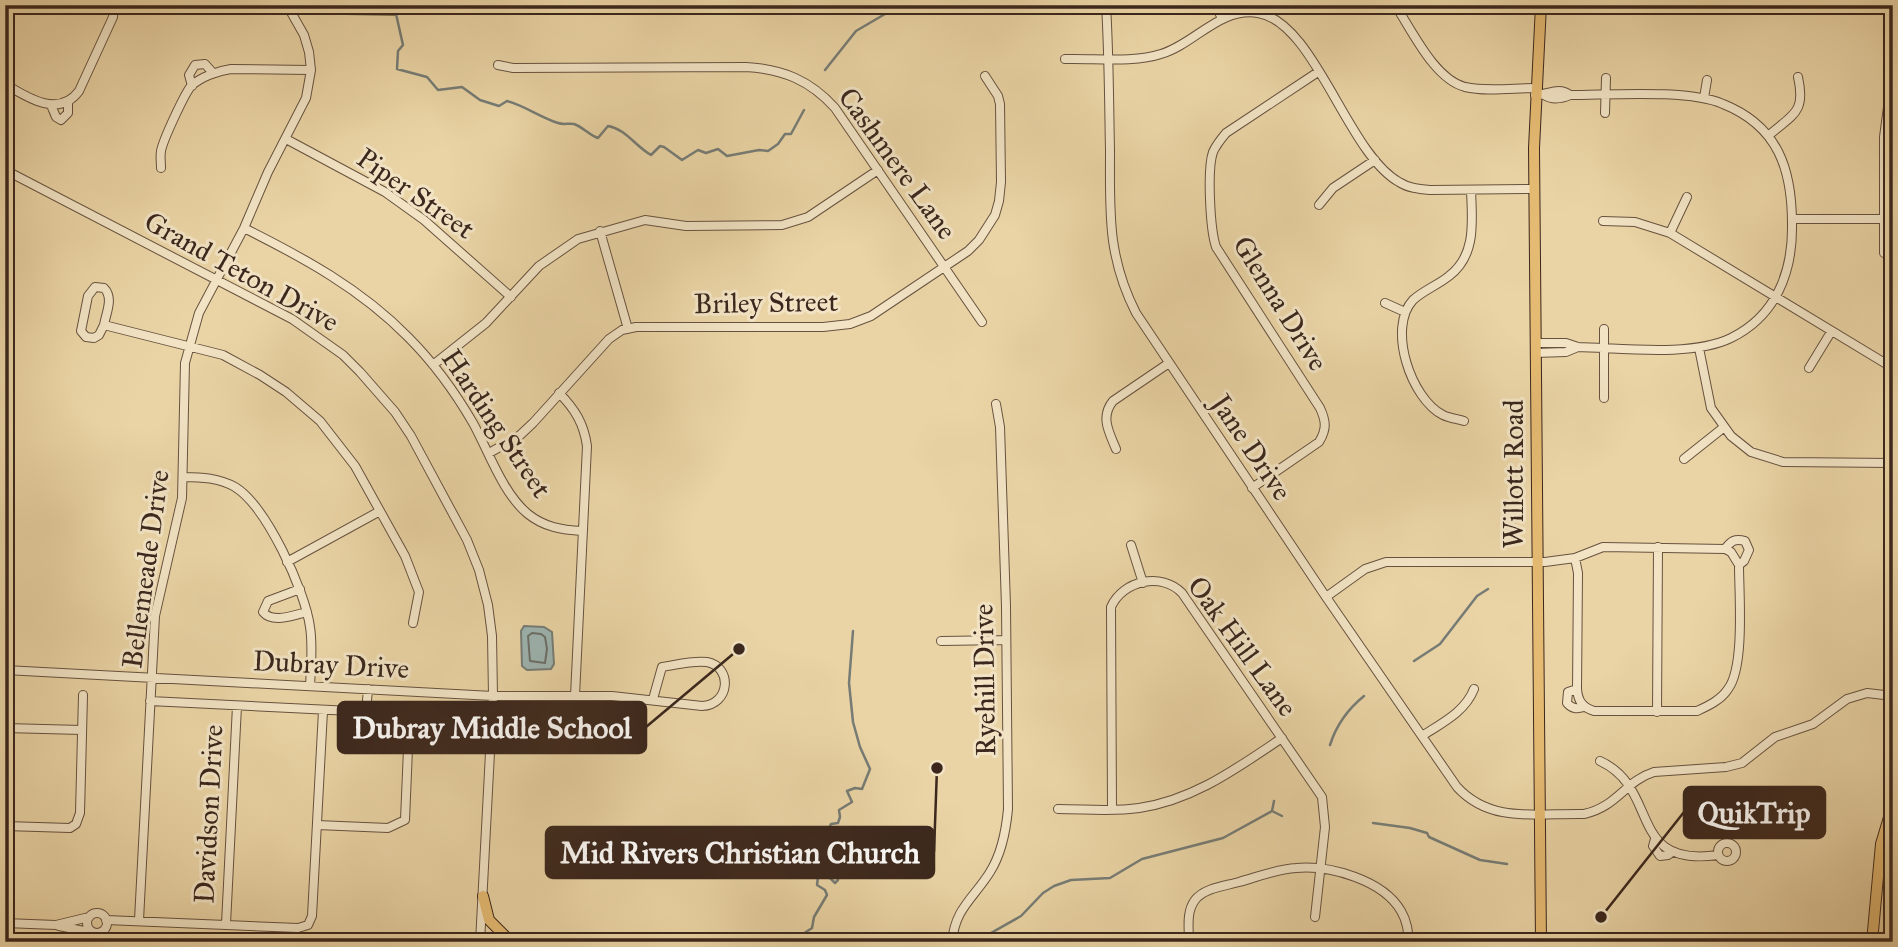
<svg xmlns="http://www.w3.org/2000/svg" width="1898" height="947" viewBox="0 0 1898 947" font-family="'IM FELL Great Primer',serif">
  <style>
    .green { fill: #bbbc83; stroke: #7b7250; stroke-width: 2 }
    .water { fill: #9db5b2; stroke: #767c76; stroke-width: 2 }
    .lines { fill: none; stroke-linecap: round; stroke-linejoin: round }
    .shore { stroke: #6c6e68; stroke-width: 2 }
    .stream { stroke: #767c76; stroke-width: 2.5 }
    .minor-casing { stroke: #67523f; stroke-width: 10 }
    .major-casing { stroke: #3b271d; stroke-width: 12 }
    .minor { stroke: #f1e3c4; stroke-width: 8 }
    .major { stroke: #e5ba72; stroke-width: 10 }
    .labels { text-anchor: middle; stroke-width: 6; stroke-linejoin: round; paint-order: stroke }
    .street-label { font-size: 28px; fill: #3b271d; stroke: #f1e3c4 }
    .leader { fill: none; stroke: #3b271d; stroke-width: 2.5 }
    .callout-dot { fill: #3b271d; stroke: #f1e3c4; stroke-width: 2.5 }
    .callout { fill: #3b271d; stroke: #3b271d; stroke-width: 2.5 }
    .callout-label { font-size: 30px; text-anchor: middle; font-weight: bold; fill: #fff }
  </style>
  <rect width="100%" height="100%" fill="#ead4a5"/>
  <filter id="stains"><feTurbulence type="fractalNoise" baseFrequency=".00286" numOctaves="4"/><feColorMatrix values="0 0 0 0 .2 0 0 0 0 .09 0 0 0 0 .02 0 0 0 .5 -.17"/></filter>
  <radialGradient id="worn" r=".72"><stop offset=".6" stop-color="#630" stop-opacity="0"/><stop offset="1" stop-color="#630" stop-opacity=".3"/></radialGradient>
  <path class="green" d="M287,5H394L396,15L292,13Z
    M897,5H1052V13H967L958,6L912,9Z"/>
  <path class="water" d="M524,626L544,627L552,632L554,664L551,669L527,670L522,666L521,631Z"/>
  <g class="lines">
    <path class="shore" d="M532,633L541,634L545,637L547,649L545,663L530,661L528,636Z"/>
    <path class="stream" d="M394,5L403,45L398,51L397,69L427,77L438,90L462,87L480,100L499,106L507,101C525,106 540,117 558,123C563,125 569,123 574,124C583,127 589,135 598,138L608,126C626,129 635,146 651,155L660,146L664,147L682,160L698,150L706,153L718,149L727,156L759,150L768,151L778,144L785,134H791L804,110
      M825,70L856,31L885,14
      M1414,661L1440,644L1477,596L1488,589
      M1330,745C1336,726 1348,709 1364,696
      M1272,811L1282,816
      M1373,823L1410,828L1427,833L1429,837L1480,860L1507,864
      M801,942L803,934L812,928L814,917L827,895L825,890L817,885L818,877L824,872L835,883L838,880L837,876L831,872L834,867L821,855L822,851L825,849L830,850L834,857L837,855L836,851L829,842V828L831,824L838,823L840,817L839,810L852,802L847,791L855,788L862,789L870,769L860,747L853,722L849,683L853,631
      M843,942H845
      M975,942L1021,916L1043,893L1054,886L1071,880L1110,878L1142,859L1223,838L1272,811L1274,801"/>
    <defs>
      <path id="minor" d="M778,5L781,9
        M1106,5C1109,54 1109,102 1110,151C1110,212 1107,256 1136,313L1326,597L1457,787C1491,824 1537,813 1584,814C1617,807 1625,781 1654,772L1726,767L1742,763L1775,737L1813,724L1847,699L1867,693L1893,696
        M1215,5L1222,18
        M1395,5C1412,30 1434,79 1465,87C1487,92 1513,88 1536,88
        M1065,59C1094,58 1134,63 1161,54C1195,44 1219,7 1258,13C1315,22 1347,153 1399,182C1408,188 1419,189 1430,190L1534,189
        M498,65L513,68L746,67C782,69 810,80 835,108L982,322
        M5,84C28,98 59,118 79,91L113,17L114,5
        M192,86L189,75L195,65L205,64L213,73
        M1544,95C1552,100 1561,99 1570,95
        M1704,98L1707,80
        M51,105L56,117L61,120L68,113V102
        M1605,113L1606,78
        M1768,136C1793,114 1806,113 1798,77
        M286,139L385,192L424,220L511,297
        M161,168C161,162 160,157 161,151C163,140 184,95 191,86C201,77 217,71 231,69L311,70
        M5,170L292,319L343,355L360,372L395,412L411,436L467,540L479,570L488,605L492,636L493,696L480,942
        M1319,205L1333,188L1375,160
        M1792,219H1893
        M1603,221L1635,222L1670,233L1893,368
        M244,228C304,258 361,289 408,337C433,362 455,392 473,423C488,450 503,494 528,514C544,527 562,530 582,531
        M600,231L628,329
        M1670,233L1687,197
        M1884,253V137L1892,77
        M1385,303L1405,312
        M104,325L99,335L94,338L86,337L81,331L88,296L95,287L104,288C114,298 106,313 104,325L223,355L260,375L286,392L320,421L355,466L405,556L419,592L413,623
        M1535,343H1566L1578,347C1622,348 1692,357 1731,338C1776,316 1793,272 1792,224C1792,169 1778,126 1723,104C1688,89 1610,95 1570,95C1558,86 1548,95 1535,95
        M1699,348L1711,408L1731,436L1751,452L1783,462L1893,463
        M1535,353L1566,352L1578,347
        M433,365L486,323L539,266L578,239L645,220L686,226L782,225L808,217L878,170
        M1809,368L1831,332
        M559,393C575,409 584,424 587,446L575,696
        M1604,398V329
        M1464,421C1457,419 1449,418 1443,415C1411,399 1387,328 1413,300C1424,290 1438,285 1449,276C1477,255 1472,220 1471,190
        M1116,449C1109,432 1100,417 1113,401L1169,363
        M489,453L518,437L533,423L609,339L622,330L636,327H823L850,324L871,316L968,251L979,240L995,215L999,201L1001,182L1000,104L998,96L985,76
        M1684,459L1723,428
        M183,477C202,477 219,478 235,487C266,506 305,590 310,627C313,646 311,666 310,686
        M1252,488L1319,442C1327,429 1326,421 1320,408L1216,247C1210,229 1207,169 1213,152C1216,145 1221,139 1226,133L1318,72
        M1131,545L1143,583
        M1725,549C1731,541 1735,538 1745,541L1749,550L1744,561L1739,565
        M287,562L380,511
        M300,589L268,601L263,612C273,624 294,615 307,612
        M1326,597L1365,569L1386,562H1545L1575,558L1603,547L1725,549L1731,552L1739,565C1739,594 1745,667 1728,689C1721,700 1708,706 1697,711H1594C1582,707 1578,701 1577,689L1578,573L1575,558
        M941,641L1006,640
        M5,670L493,696H612L702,706C730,705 733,667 707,662C693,660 676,665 662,667L653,699
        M1577,689L1568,692L1567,703C1572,709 1577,709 1584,707
        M150,701L393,713L405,717L409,725L405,820L388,828L317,825
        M366,712L368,689
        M1657,712L1658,547
        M5,728L82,730
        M1422,736C1442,723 1465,712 1474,689
        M1600,761C1661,789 1626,868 1718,855
        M1058,809C1085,809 1113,812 1139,808C1194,800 1237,768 1282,738
        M1112,809L1111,607C1123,580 1162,572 1182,593L1322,797L1325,827L1315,917
        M5,826L70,828L76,824L80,813L83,695
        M1655,839L1653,846L1660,856L1668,855L1672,852
        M1718 852a9 9 0 1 1 18 0a9 9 0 1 1-18 0Z
        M87 923a10 10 0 1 1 20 0a10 10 0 1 1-20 0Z
        M106,920L298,928L308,925L312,916L323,711
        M139,920L155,616L182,498L185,363L199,313L244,228L268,172L306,98L311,70L309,52L304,35L287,5
        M5,923L56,925L89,917
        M226,924L237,706
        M59,926L94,933
        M952,942C955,908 974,898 990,872C1002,853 1006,831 1008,809L1006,606L1000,427L996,404
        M1189,942C1189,928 1186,912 1195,900C1204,888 1225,886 1239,882C1257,877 1277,869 1296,868C1330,865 1383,880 1401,911C1407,921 1408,931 1409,942"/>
      <path id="major" d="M483,896L489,920L511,942
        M1541,942L1534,148L1541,5
        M1872,942L1881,844L1893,804"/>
    </defs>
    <use href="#minor" class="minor-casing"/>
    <use href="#major" class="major-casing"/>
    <use href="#minor" class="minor"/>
    <use href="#major" class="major"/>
  </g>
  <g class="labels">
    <g class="street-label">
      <text transform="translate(898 163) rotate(54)" y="10">Cashmere Lane</text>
      <text transform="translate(416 193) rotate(35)" y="10">Piper Street</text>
      <text transform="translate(242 271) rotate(29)" y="10">Grand Teton Drive</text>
      <text transform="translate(766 302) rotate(-1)" y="10">Briley Street</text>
      <text transform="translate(1281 303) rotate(58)" y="10">Glenna Drive</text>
      <text transform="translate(497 423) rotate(56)" y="10">Harding Street</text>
      <text transform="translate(1252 447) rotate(56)" y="10">Jane Drive</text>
      <text transform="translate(1513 474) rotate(-90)" y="10">Willott Road</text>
      <text transform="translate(145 569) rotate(-82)" y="10">Bellemeade Drive</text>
      <text transform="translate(1243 646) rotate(54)" y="10">Oak Hill Lane</text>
      <text transform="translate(331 664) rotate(3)" y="10">Dubray Drive</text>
      <text transform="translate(984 680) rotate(-91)" y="10">Ryehill Drive</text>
      <text transform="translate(208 814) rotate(-87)" y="10">Davidson Drive</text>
    </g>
  </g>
  <path class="leader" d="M739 649L646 727M1601 917L1684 812M937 768L934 852"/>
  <g class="callout-dot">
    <circle cx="739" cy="649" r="7"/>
    <circle cx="1601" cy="917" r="7"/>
    <circle cx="937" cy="768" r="7"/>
  </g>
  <g class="callout">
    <rect x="338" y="702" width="308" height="51" rx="7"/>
    <rect x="1684" y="787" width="141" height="51" rx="7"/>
    <rect x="546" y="827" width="388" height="51" rx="7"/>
  </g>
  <g class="callout-label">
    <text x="492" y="738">Dubray Middle School</text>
    <text x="1754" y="823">QuikTrip</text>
    <text x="740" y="863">Mid Rivers Christian Church</text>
  </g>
  <rect width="1898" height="947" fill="none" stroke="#ead4a5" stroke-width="28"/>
  <rect x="7" y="7" width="1884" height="933" fill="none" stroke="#3b271d" stroke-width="3.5"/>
  <rect x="14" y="14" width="1870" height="919" fill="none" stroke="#3b271d" stroke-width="2"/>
  <rect width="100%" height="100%" filter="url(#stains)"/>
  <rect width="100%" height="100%" fill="url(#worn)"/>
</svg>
